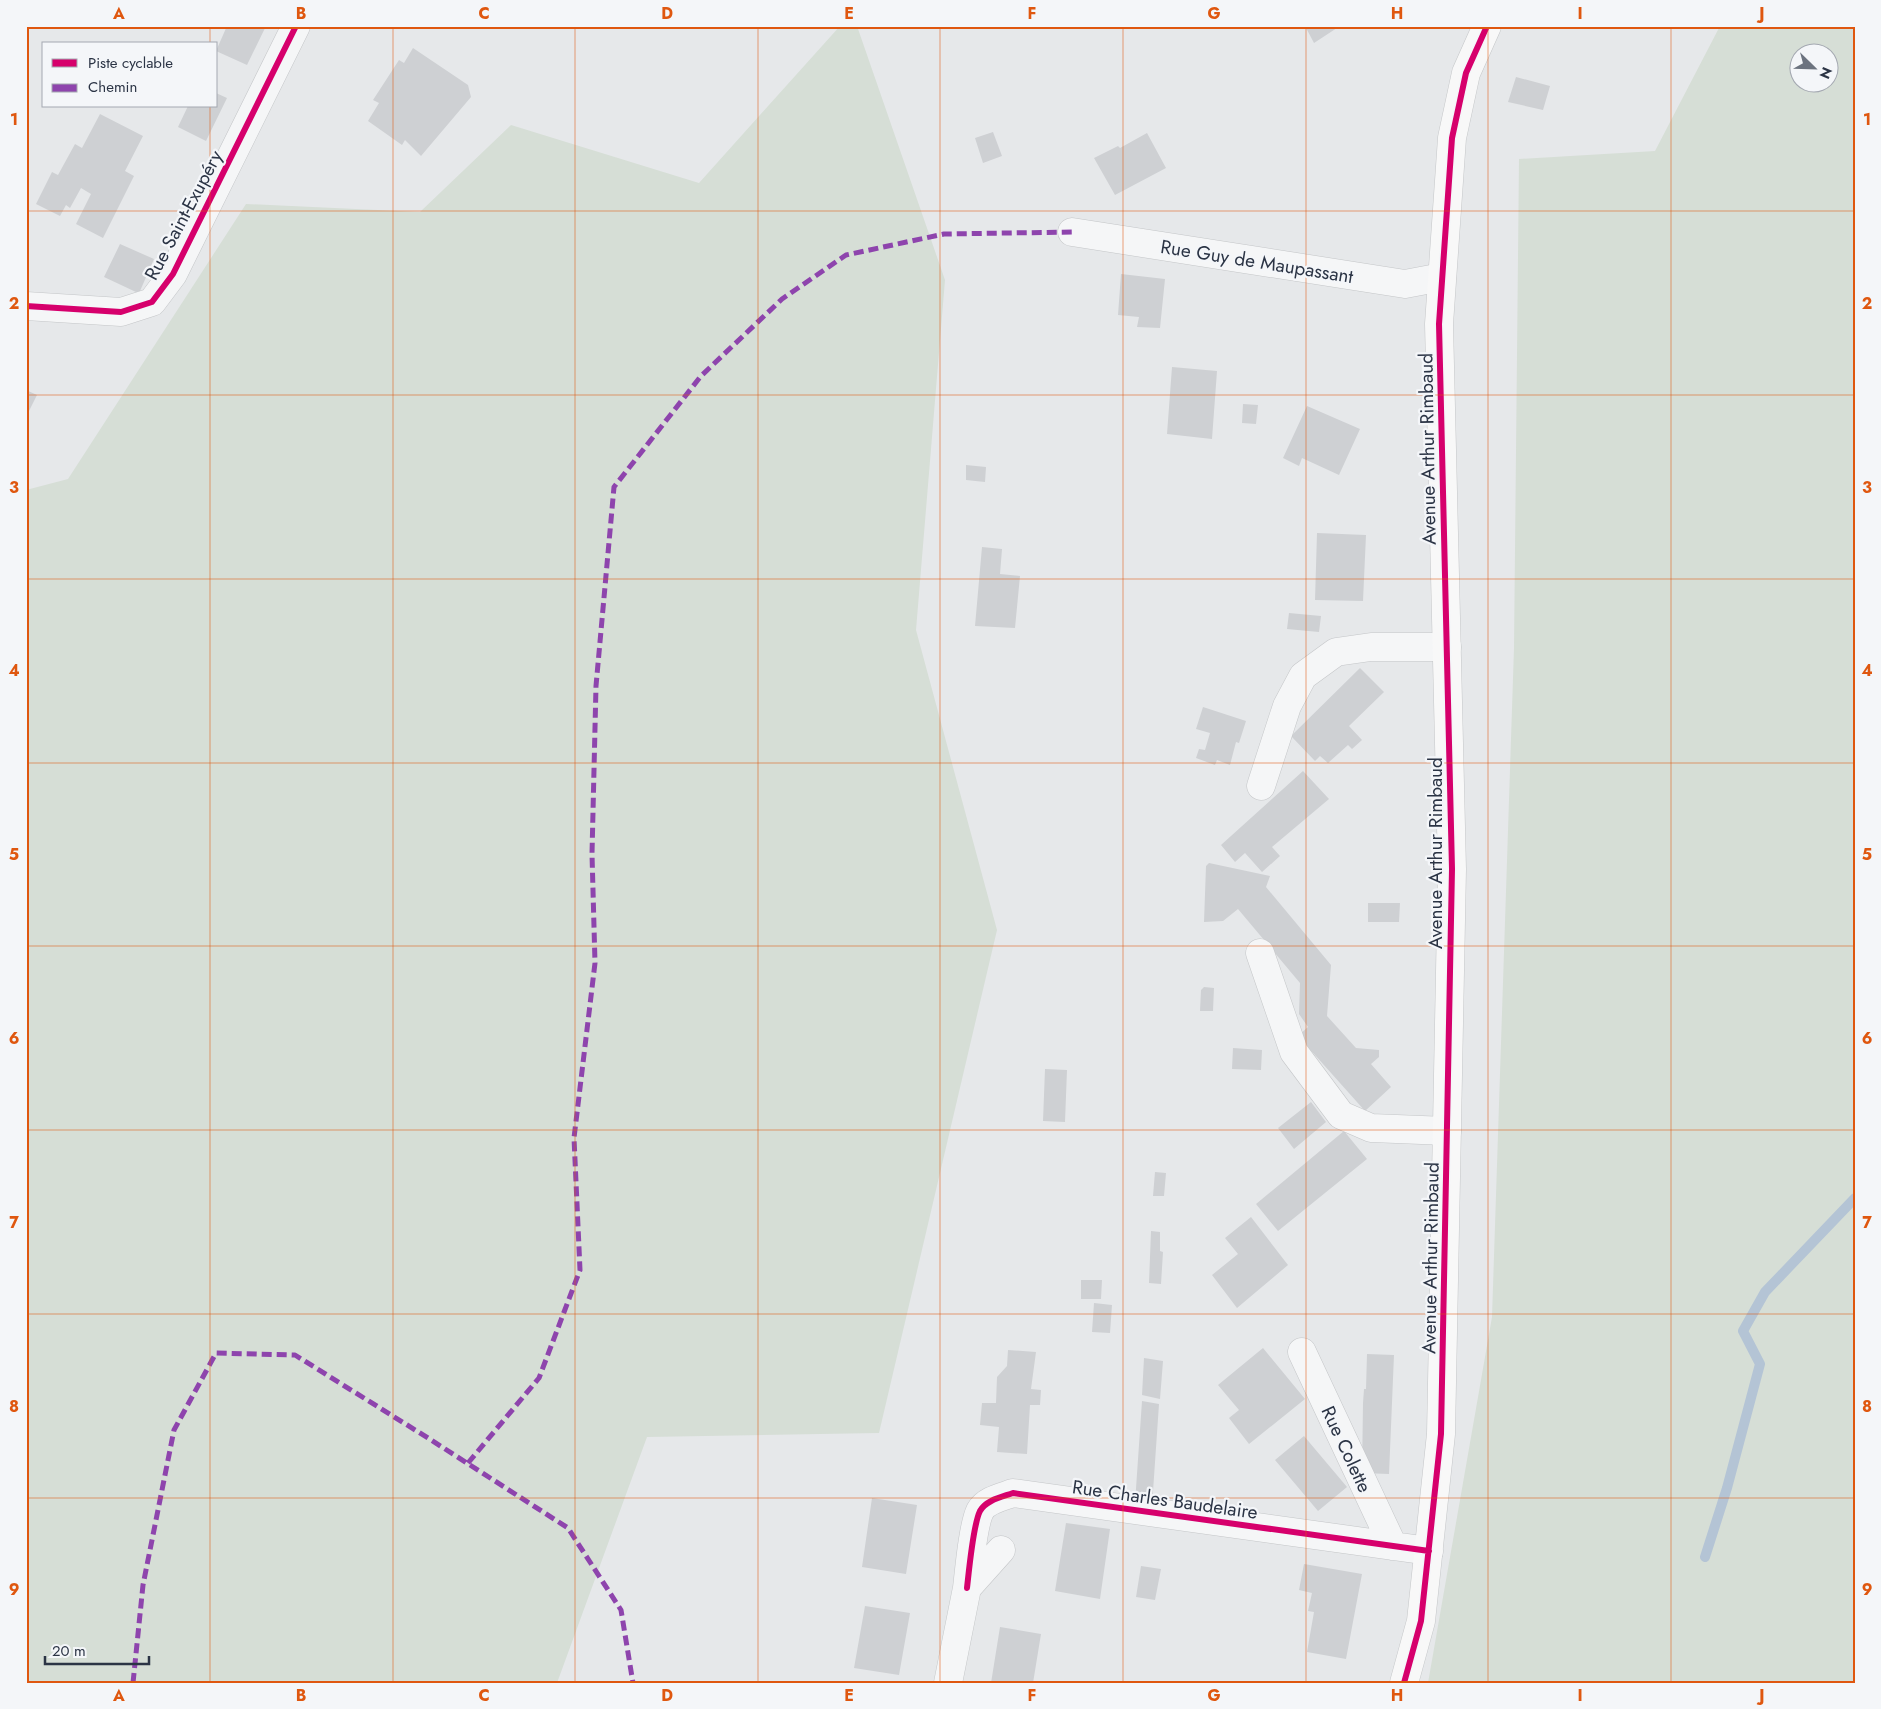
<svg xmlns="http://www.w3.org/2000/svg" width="1881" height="1709" viewBox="0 0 1881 1709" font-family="Jost,sans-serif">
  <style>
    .green { fill: #d6ded6; fill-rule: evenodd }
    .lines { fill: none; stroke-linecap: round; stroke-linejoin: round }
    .stream { stroke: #b4c4d5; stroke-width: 10 }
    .building { fill: #ced0d3 }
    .street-casing { stroke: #c4c6c8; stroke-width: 29 }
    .secondary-casing { stroke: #c4c6c8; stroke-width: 29 }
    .street { stroke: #f5f6f7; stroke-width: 28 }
    .secondary { stroke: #f8f8f8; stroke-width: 28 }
    .quiet { stroke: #8e44ad; stroke-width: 5; stroke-dasharray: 10 5; stroke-linecap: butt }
    .cycleway-casing { stroke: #f4f6f9; stroke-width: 9 }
    .cycleway { stroke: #d6006c; stroke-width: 6 }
    .grid { fill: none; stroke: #df570f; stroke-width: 1; stroke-opacity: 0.55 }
    .labels { text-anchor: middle; stroke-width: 4.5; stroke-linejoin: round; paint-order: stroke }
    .street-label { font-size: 19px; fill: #2b3445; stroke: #f4f6f9 }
    .neatline { fill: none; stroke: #df570f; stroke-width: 2 }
    .grid-label { font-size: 16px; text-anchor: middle; font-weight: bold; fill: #df570f }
  </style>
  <rect width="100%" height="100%" fill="#e6e8ea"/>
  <path class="green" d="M840,26H857L945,280L916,630L997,930L879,1433L647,1437L557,1683H26V490L68,479L246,204L420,212L511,125L699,183Z
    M1720,26H1855V1683H1428L1492,1317L1514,648L1519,159L1655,151ZM1798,52H1828V82H1798Z"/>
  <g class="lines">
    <path class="stream" d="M1705,1557L1727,1488L1760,1364L1743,1331L1765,1292L1855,1198"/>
  </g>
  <path class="building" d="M227,26H266L247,65L216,51Z
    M1305,26H1340L1314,43Z
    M413,48L468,85L471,97L421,156L405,140L402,145L368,121L379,103L373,100L399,60L404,63Z
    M1516,77L1550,86L1543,110L1508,102Z
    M216,93L227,98L206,141L178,127L188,106H216Z
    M100,114L143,136L125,171L134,176L103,238L76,224L91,194L81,188L70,208L66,205L60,216L36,204L52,172L58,175L75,144L82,148Z
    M993,132L1002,156L983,163L975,138Z
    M1147,133L1166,168L1115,195L1094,158L1118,146L1120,148Z
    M120,244L154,259L140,291L136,292L104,277Z
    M1121,274L1165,279L1160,328L1137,327L1139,317L1118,315Z
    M1172,367L1217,371L1212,439L1167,434Z
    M26,390L37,395L26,417Z
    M1243,404L1258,405L1256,424L1242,423Z
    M1307,406L1360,429L1339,475L1302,458L1299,466L1283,458Z
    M966,465L986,467L985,482L966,480Z
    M1317,533L1366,535L1363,601L1315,600Z
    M982,547L1002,549L1000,574L1020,576L1015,628L975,626Z
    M1289,613L1321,616L1319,632L1287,629Z
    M1360,668L1384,692L1349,726L1362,740L1352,749L1348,745L1328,763L1320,756L1315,761L1291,736Z
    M1203,707L1246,721L1239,743L1236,742L1230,765L1217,760L1215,765L1196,758L1199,749L1205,750L1210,733L1196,729Z
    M1303,771L1329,799L1272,847L1280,856L1262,872L1245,853L1235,862L1221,845Z
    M1209,863L1270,876L1266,887L1331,965L1327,1016L1356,1048L1379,1050V1057L1371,1064L1391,1087L1365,1111L1298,1036L1308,1027L1299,1014L1300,983L1238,909L1223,921L1204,922L1206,866Z
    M1368,903H1400L1399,922H1368Z
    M1204,987L1214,988L1213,1011H1200L1201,990Z
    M1233,1048L1262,1050L1261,1070L1232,1069Z
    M1045,1069L1067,1070L1065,1122L1043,1121Z
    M1311,1102L1326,1122L1294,1149L1278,1128Z
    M1344,1131L1367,1159L1278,1231L1256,1204Z
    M1155,1172L1166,1173L1164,1196H1153Z
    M1251,1217L1288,1265L1237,1308L1212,1275L1238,1254L1225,1238Z
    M1151,1231L1160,1232V1251L1163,1252L1161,1284L1149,1283Z
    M1081,1280H1102L1101,1299H1081Z
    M1094,1303L1112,1305L1110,1333L1092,1332Z
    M1263,1348L1305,1399L1249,1444L1229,1418L1239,1410L1218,1385Z
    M1008,1350L1036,1352L1031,1389L1041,1390L1040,1405H1030L1027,1454L997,1452L999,1427L980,1425L982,1403H996L997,1377L1007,1366Z
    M1367,1354L1394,1355L1389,1474L1362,1473L1363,1403L1364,1389H1366Z
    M1144,1358L1163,1361L1160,1399L1142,1395Z
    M1142,1401L1159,1404L1152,1506L1135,1503Z
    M1304,1436L1347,1487L1318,1511L1275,1460Z
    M872,1498L917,1505L906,1574L862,1567Z
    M1066,1523L1110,1529L1100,1599L1055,1591Z
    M1304,1564L1362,1574L1346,1659L1307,1652L1314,1612L1308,1611L1312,1593L1299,1590Z
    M1141,1566L1161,1569L1155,1600L1136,1597Z
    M865,1606L910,1613L899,1675L854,1668Z
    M1000,1627L1041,1634L1033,1683H991Z"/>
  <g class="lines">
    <defs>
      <path id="street" d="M1072,232L1405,284L1442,277
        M26,306L121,312L152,302L173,274L296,26
        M1261,786L1287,706L1303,676L1336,652L1371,647H1447
        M1260,953L1294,1052L1341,1115L1371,1128L1447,1131
        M1302,1352L1393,1546
        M967,1588C969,1571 973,1525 980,1511C986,1500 1002,1497 1013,1493L1429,1551
        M948,1683L967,1588L1001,1550"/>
      <path id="secondary" d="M1404,1683L1421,1621L1441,1434L1452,869L1439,324L1452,138L1466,73L1487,26"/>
    </defs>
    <use href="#street" class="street-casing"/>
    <use href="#secondary" class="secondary-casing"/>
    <use href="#street" class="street"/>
    <use href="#secondary" class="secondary"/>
    <path class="quiet" d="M468,1463L539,1378L580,1270L574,1138L595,963L592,854L596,686L614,487L701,376L782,299L846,255L944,234L1072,232
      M133,1683L143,1585L174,1430L216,1353L295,1355L428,1438L568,1528L621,1610L633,1683"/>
    <defs>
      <path id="cycleway" d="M26,306L121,312L152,302L173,274L296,26
        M967,1588C969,1571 973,1525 980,1511C986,1500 1002,1497 1013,1493L1429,1551
        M1404,1683L1421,1621L1441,1434L1452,869L1439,324L1452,138L1466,73L1487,26"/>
    </defs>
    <use href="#cycleway" class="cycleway-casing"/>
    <use href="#cycleway" class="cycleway"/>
  </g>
  <path class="grid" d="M210,26V44M393,26V1683M575,26V1683M758,26V1683M940,26V1683M1123,26V1683M1306,26V1683M1488,26V1683M1671,26V1683M210,106V1683M26,211H1855M26,395H1855M26,579H1855M26,763H1855M26,946H1855M26,1130H1855M26,1314H1855M26,1498H1855"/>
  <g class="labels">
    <g class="street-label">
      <text transform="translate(183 215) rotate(-62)" y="7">Rue Saint-Exupéry</text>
      <text transform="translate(1257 261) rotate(9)" y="7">Rue Guy de Maupassant</text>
      <text transform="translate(1427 449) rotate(-91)" y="7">Avenue Arthur Rimbaud</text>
      <text transform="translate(1435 853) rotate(-90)" y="7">Avenue Arthur Rimbaud</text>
      <text transform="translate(1430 1258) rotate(-89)" y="7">Avenue Arthur Rimbaud</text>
      <text transform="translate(1347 1449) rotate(65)" y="7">Rue Colette</text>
      <text transform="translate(1165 1499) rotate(8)" y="7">Rue Charles Baudelaire</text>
    </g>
  </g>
  <rect width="1881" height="1709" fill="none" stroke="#f4f6f9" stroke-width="55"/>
  <rect x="42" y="42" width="175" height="65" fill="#f4f6f9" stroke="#a4a8b1"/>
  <rect x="52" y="59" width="25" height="8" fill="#d6006c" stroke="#a4a8b1"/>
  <text x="88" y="68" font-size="15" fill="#2b3445">Piste cyclable</text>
  <rect x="52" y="84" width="25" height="8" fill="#8e44ad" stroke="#a4a8b1"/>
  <text x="88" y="92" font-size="15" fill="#2b3445">Chemin</text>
  <g transform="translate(1814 68) rotate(113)"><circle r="24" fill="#f4f6f9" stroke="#a4a8b1"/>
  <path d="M0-4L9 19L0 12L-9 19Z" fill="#6c737f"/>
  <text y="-8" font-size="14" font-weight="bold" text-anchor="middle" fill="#2b3445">N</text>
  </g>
  <path d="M45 1656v8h104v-8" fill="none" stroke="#2b3445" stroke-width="2.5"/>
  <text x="52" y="1656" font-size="15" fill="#2b3445" stroke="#f4f6f9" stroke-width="4" paint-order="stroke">20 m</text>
  <rect x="28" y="28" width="1826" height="1654" class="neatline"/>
  <g class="grid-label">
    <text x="119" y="19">A</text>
    <text x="301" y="19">B</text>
    <text x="484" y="19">C</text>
    <text x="667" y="19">D</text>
    <text x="849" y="19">E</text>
    <text x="1032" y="19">F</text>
    <text x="1214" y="19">G</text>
    <text x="1397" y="19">H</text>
    <text x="1580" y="19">I</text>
    <text x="1762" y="19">J</text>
    <text x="14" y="125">1</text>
    <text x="1867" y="125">1</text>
    <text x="14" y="309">2</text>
    <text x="1867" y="309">2</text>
    <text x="14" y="493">3</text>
    <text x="1867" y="493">3</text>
    <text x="14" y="676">4</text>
    <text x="1867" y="676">4</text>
    <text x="14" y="860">5</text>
    <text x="1867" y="860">5</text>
    <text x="14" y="1044">6</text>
    <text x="1867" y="1044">6</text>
    <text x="14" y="1228">7</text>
    <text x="1867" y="1228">7</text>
    <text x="14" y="1412">8</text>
    <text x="1867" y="1412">8</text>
    <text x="14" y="1595">9</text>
    <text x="1867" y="1595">9</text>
    <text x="119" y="1701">A</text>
    <text x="301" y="1701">B</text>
    <text x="484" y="1701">C</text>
    <text x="667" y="1701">D</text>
    <text x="849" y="1701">E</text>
    <text x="1032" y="1701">F</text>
    <text x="1214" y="1701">G</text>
    <text x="1397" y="1701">H</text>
    <text x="1580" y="1701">I</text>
    <text x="1762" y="1701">J</text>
  </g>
</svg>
